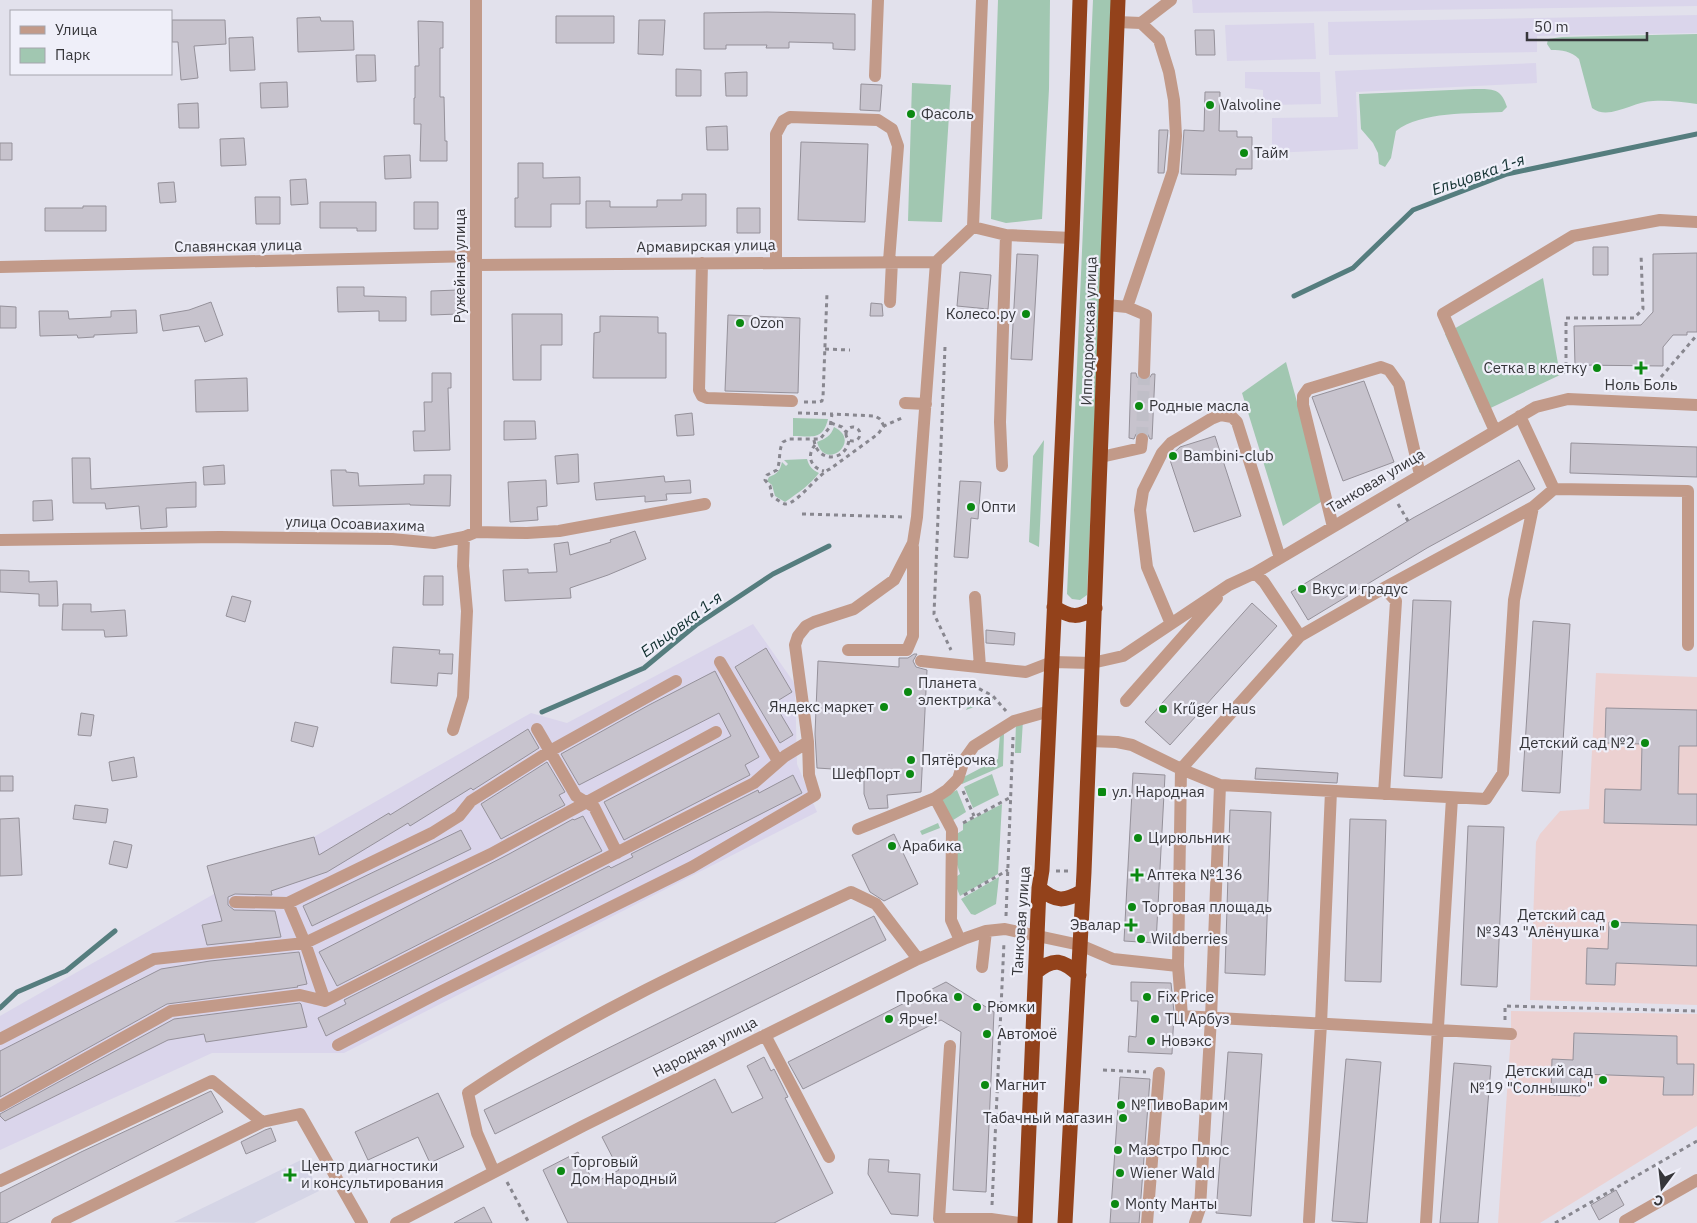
<svg xmlns="http://www.w3.org/2000/svg" width="1697" height="1223" viewBox="0 0 1697 1223" font-family="'IBM Plex Sans',sans-serif">
  <style>
    .built { fill: #d5d5e6 }
    .industrial { fill: #dad5eb }
    .education { fill: #ecd1d1 }
    .green { fill: #a1c7b1 }
    .lines { fill: none; stroke-linecap: round; stroke-linejoin: round }
    .stream { stroke: #557d7e; stroke-width: 5 }
    .building { fill: #c7c3cd; stroke: #95919a }
    .minor-tunnel { stroke: #c0bfc8; stroke-width: 12; stroke-dasharray: 12 6; stroke-linecap: butt }
    .path { stroke: #88878f; stroke-width: 3; stroke-dasharray: 4 4; stroke-linecap: butt }
    .minor { stroke: #c29a89; stroke-width: 12 }
    .highway { stroke: #93421b; stroke-width: 15 }
    .poi-dot { fill: #0b8911; stroke: #efeff9; stroke-width: 2 }
    .labels { text-anchor: middle; stroke-width: 4.5; stroke-linejoin: round; paint-order: stroke }
    .poi-label { font-size: 15px; fill: #36363a; stroke: #efeff9; text-anchor: start }
    .street-label { font-size: 15px; fill: #36363a; stroke: #efeff9 }
    .water-label { font-size: 16px; font-style: italic; fill: #102f2f; stroke: #efeff9 }
  </style>
  <rect width="100%" height="100%" fill="#e2e1ec"/>
  <path class="built" d="M303,1159L319,1191L254,1223L174,1222Z"/>
  <path class="industrial" d="M1192,0H1697V6L1193,13Z
    M1697,15V33L1537,36V52L1329,55L1328,22Z
    M1314,23L1316,59L1227,61L1225,25Z
    M1536,63L1537,83L1356,92L1358,149L1272,153V118L1338,117L1335,71Z
    M1245,72H1320L1321,104L1263,105V90L1245,88Z
    M753,624L795,684L797,764L817,812L344,1053H212L0,1150V1016L531,713L567,723Z"/>
  <path class="education" d="M1596,673L1697,677V1005L1530,1000L1536,842L1540,834L1560,811L1589,809Z
    M1511,1011L1697,1014V1126L1540,1223H1498L1511,1034Z"/>
  <path class="green" d="M998,0H1050L1049,89L1042,219L1006,223L991,219Z
    M1093,0H1113L1087,595L1080,600L1072,599L1067,594Z
    M1697,34V104C1682,102 1668,100 1653,101C1634,101 1609,121 1592,108L1579,59C1571,51 1562,50 1551,50L1547,44L1548,39L1562,37Z
    M912,83L951,85L942,222L908,221Z
    M1474,89C1493,89 1501,88 1507,107L1502,112C1471,114 1421,111 1396,131L1391,158L1385,167L1379,164L1378,153L1373,143L1361,129L1359,94Z
    M1543,278L1560,375L1480,413L1445,334Z
    M1286,362L1324,500L1283,526L1242,393Z
    M793,418L828,419C823,441 811,436 793,436Z
    M834,427C863,441 825,472 817,442C825,439 831,436 834,427Z
    M1044,440L1039,547L1029,542L1033,456Z
    M807,459C809,466 812,470 819,473C810,485 798,493 785,502L775,496L772,485L767,481L769,477C777,474 780,471 782,462L786,466L788,464L784,460Z
    M984,697L992,698L993,700L966,710L970,703Z
    M1023,720L1021,753H1015L1016,722Z
    M1004,733L1003,766L962,784L960,779L998,759L1000,734Z
    M992,774L999,795L973,808L964,787Z
    M957,790L966,812L950,822L938,799Z
    M1002,804L998,874L960,896L953,879L960,874L954,855L958,852L955,835L963,830V824Z
    M938,823L940,828L922,835L920,831Z
    M999,877L996,904L975,915L971,914L961,899Z"/>
  <g class="lines">
    <path class="stream" d="M1294,296L1353,268L1413,210L1507,174L1697,134
      M542,712L644,668L696,625L773,574L829,546
      M0,1008L17,992L66,971L115,931"/>
  </g>
  <path class="building" d="M767,12L855,14V50L833,49V43L789,42V48H766L767,45H726V49H704V13Z
    M556,16H614V43H556Z
    M320,17L321,21H353L354,50L298,52L297,18Z
    M172,20H225L226,44L194,46L198,78L181,80L178,42H172Z
    M639,20H665L663,55L638,54Z
    M418,21L443,22V48H440V97H444L445,141H447V161H420L421,124H414V98H415V66H419Z
    M1195,30H1214L1215,55H1196Z
    M253,37L255,70L230,71L229,38Z
    M356,55H375L376,81L357,82Z
    M676,69L701,70V96H676Z
    M747,72V96H726L725,73Z
    M287,82L288,107L261,108L260,83Z
    M861,84L882,85L880,111L860,110Z
    M1205,92H1220L1219,131H1237V137H1252V169H1236V175L1181,174L1184,130L1204,131Z
    M198,103L199,128H179L178,104Z
    M727,126L728,150H707L706,127Z
    M1159,130H1168L1164,173H1158Z
    M244,138L246,165L221,166L220,139Z
    M801,142L868,144L865,222L798,220Z
    M0,143H12V160H0Z
    M410,155L411,178L385,179L384,156Z
    M518,163H543V178L580,177V204H551V227H515V198H518Z
    M306,179L308,204L291,205L290,180Z
    M174,182L176,202L160,203L158,183Z
    M682,194H706V226L586,228V201H610V207H657V200H682Z
    M255,197H280V224H256Z
    M320,202H376V231H357V228H320Z
    M414,202H438V229H414Z
    M83,206H106V231H45V208H83Z
    M737,208H760V233H737Z
    M1593,247H1608V275H1593Z
    M1697,253V332H1687V335H1673L1663,347V366L1575,365L1574,326L1641,325L1653,312V254Z
    M1017,254L1038,255L1032,360L1011,359Z
    M960,272L991,275L988,309L957,306Z
    M337,287H364V296L406,297V321H379V311L338,312Z
    M458,290V314L431,315V291Z
    M211,302L223,335L205,342L199,326L163,331L160,315L189,310Z
    M871,303L882,304L883,316H870Z
    M0,306L16,307V328H0Z
    M136,310L137,333L94,335V337L78,338L77,335L40,336L39,311H68L69,319L111,317V311Z
    M512,314H562V345H541V380H513Z
    M728,315L800,318L798,393L725,391Z
    M600,316L658,317V333H666V378H593L594,333L600,332Z
    M432,373H451V388H448L450,450L414,451L413,431H425L424,402H432Z
    M1131,373H1136L1137,377L1143,381L1148,380L1152,374H1155L1152,439H1150L1147,433L1142,431L1136,434L1134,439L1129,438Z
    M247,378L248,411L196,412L195,380Z
    M1364,381L1394,462L1343,481L1312,397Z
    M692,413L694,435L677,436L675,415Z
    M504,421H535L536,439L504,440Z
    M1215,436L1241,516L1194,532L1169,457L1180,447Z
    M1571,443L1697,447V477L1570,473Z
    M578,454L579,482L557,484L555,456Z
    M72,458H90L91,489L196,482V507L166,508L167,527L141,529L139,506L106,509L105,503H73Z
    M1519,460L1535,489L1427,548L1308,620L1291,592L1413,518Z
    M224,465L225,484L204,485L203,467Z
    M331,470H346V472L358,473L359,486L424,484V475H451L450,506L410,505V504L333,506Z
    M664,476L665,482L690,480L691,493L666,494L667,500L645,502V496L596,500L594,483Z
    M546,480L547,506L537,507L538,520L510,522L508,482Z
    M960,481L981,482L978,519L971,518L968,558L954,557Z
    M52,500L53,520L33,521V501Z
    M635,531L646,559L608,575L570,588L571,598L505,601L503,570L528,569V573L557,572L554,544L568,542L570,555L611,542L610,540Z
    M0,570L29,571V582L57,581L58,606H39V594L0,592Z
    M424,576H443V605H423Z
    M232,596L251,601L245,622L226,616Z
    M1413,600L1451,601L1442,778L1404,776Z
    M1252,603L1277,626L1170,745L1145,722Z
    M63,604H91V612L125,610L127,636L105,637L104,630H62Z
    M1533,621L1570,624L1560,793L1522,791Z
    M986,630L1015,633L1014,645L986,643Z
    M393,647L440,650L439,654H453L452,674L438,673L437,686L391,683Z
    M766,648L792,692L774,703L793,735L780,743L735,667Z
    M914,654H917L913,661L916,667L927,670L921,792L887,795L888,808L869,809L864,794V771L817,768L815,734L818,661L899,667V658H908Z
    M715,671L759,757L745,765L750,775L624,840L604,802L731,736L719,713L579,785L561,754L649,705Z
    M1606,708L1697,710V746H1679L1678,794H1697V825L1604,823L1605,789L1641,790L1642,744L1605,743Z
    M81,713L94,715L91,736L78,735Z
    M295,722L318,727L313,747L291,741Z
    M528,729L539,748L473,790L471,788L410,826L408,823L327,872L271,891L272,895L235,894L228,897V905L234,910L275,911L281,937L207,945L202,925L222,921L207,866L314,837L319,855L389,813L390,815Z
    M134,757L137,777L112,781L109,762Z
    M547,762L565,792L559,795L565,805L501,839L481,804Z
    M1256,768L1338,773L1337,783L1255,779Z
    M1133,773L1165,775L1156,943L1124,941Z
    M793,775L802,793L326,1036L318,1018L346,1004L344,1000L609,866L611,868L633,857L631,854L758,790L759,793Z
    M0,776H13V791H0Z
    M75,805L108,809L106,823L73,819Z
    M1230,810L1271,812L1265,975L1225,973Z
    M583,816L602,851L337,986L319,952L509,854L573,819L574,820Z
    M19,818L22,875L0,876V819Z
    M1350,819L1386,820L1381,982L1345,981Z
    M1468,826L1504,827L1497,987L1461,985Z
    M461,830L471,849L312,926L303,906Z
    M894,834L918,884L884,901L870,892L852,855Z
    M114,841L132,845L127,868L109,864Z
    M874,916L886,940L495,1134L484,1110Z
    M1609,922L1697,925V966L1616,963L1615,985L1586,984L1587,948L1608,949Z
    M299,952L307,984L297,986L298,987L167,1004L0,1097V1051L161,969L210,961Z
    M946,982L994,1012L986,1192L953,1190L961,1032L941,1020L803,1089L788,1062Z
    M1131,982L1171,983L1174,1012L1172,1054L1128,1052L1129,1036L1136,1037L1138,1001H1131Z
    M300,1003L301,1004L307,1027L206,1042L204,1034L168,1040L5,1121L0,1116V1114L174,1019Z
    M1574,1033L1677,1036V1064H1694L1693,1095H1663L1664,1077L1581,1074L1580,1096L1551,1095L1552,1059L1573,1060Z
    M1228,1052L1262,1054L1251,1216L1216,1213Z
    M764,1057L771,1071L774,1069L788,1097L785,1098L833,1193L774,1223H568L543,1170L578,1152L594,1183L619,1170L602,1137L715,1079L732,1113L763,1098L747,1066Z
    M1346,1059L1381,1062L1367,1223L1332,1221Z
    M1454,1063L1491,1066L1478,1223H1440Z
    M1120,1077L1150,1079L1139,1223H1110Z
    M211,1091L223,1112L6,1223H0V1193L81,1152Z
    M438,1093L464,1147L430,1163L418,1137L368,1160L355,1132Z
    M271,1128L276,1141L246,1154L241,1142L265,1130Z
    M869,1159L889,1160L888,1172L920,1174L918,1216L891,1214L868,1174Z
    M1616,1190L1624,1205L1599,1220L1591,1205Z
    M484,1207L492,1223H454Z"/>
  <g class="lines">
    <path class="minor-tunnel" d="M1142,439L1144,373"/>
    <path class="path" d="M945,347L934,614L951,650
      M825,349L850,350
      M1566,374V318H1634L1643,309L1641,254
      M1661,377L1697,335
      M804,402H817L822,401L823,397L827,293
      M798,413L832,414
      M831,423L842,427L846,432
      M884,426L880,419L875,416L832,414L830,427L820,439H789L783,442C778,451 781,460 777,470L767,475L765,480L770,486L772,496C775,498 782,504 786,504C798,503 819,473 830,469L878,434L884,426L904,417
      M846 434a7 7 0 1 1 14 0a7 7 0 1 1-14 0Z
      M814,440C817,463 846,462 849,440
      M815,445C806,456 811,468 824,471
      M1398,504L1408,521
      M802,514L904,517
      M967,679L970,684L993,696L1006,711
      M963,791L974,816
      M963,823L1011,797
      M1056,871H1070
      M964,895L1008,870
      M1006,916L1013,737
      M1505,1020V1006L1697,1011
      M1103,1070L1146,1072
      M507,1182L529,1223
      M992,1205L1004,942
      M1555,1223L1697,1141"/>
    <path class="minor" d="M1117,22L1141,23L1171,0
      M875,76L878,0
      M973,227L1006,235L1072,238
      M776,262V134L783,121L790,117L878,120L892,129L898,146L889,261
      M702,263L699,390L702,396L707,398L792,401
      M476,265L936,262
      M0,267L476,256
      M890,302L892,261
      M1107,305L1127,307L1146,315L1144,373
      M1127,307L1173,171L1176,136L1174,100L1169,72L1159,40L1141,23
      M905,403L926,404
      M1495,431L1443,314L1573,236L1660,220L1697,222
      M1101,457L1141,448L1142,439
      M1002,466L1000,422L1006,235
      M1554,489L1688,491V645
      M1333,527L1303,405V396L1308,389L1381,367L1389,370L1399,384L1420,475
      M476,532V0
      M0,540L220,537L392,539L434,543L464,537L476,532L527,533L559,531L705,504
      M975,597L980,667
      M1171,624L1147,567L1140,510L1143,491L1162,453L1171,443L1211,419L1221,415L1232,417L1237,422L1280,558
      M1300,636L1384,588L1533,507
      M848,650H907L913,636V547
      M921,661L1026,672L1052,662L1092,663L1123,656L1229,585L1255,573L1536,407L1568,399L1697,405
      M720,662L778,761
      M1126,701L1217,598
      M537,729L576,796L594,807L617,853
      M453,730L463,697L467,611L463,566L464,537
      M1089,741L1117,742L1132,745L1181,769L1220,785L1486,799L1503,773L1514,600L1533,507L1554,489L1520,416
      M1384,794L1396,601L1384,588
      M935,798L952,830L951,920L960,940
      M858,829L935,798L947,790L958,779L964,760L974,746L1014,721L1050,711
      M235,902L288,903L432,833L459,816L471,801L550,751L676,681
      M1178,966L1181,769L1300,636L1264,582L1255,573
      M982,967L986,931
      M325,1001L754,783L785,756L808,742L795,645L798,636L806,626L814,622L854,609L894,580L913,543L917,517L936,262L973,227L982,0
      M765,1035L829,1157
      M0,1039L154,959L305,943L491,854L716,732
      M338,1045L440,992L692,867L815,795L809,775L808,742
      M950,1046L939,1219H991L1020,1223
      M0,1106L171,1011L300,995L325,1001L305,943L288,903
      M494,1172L477,1133L468,1093C588,1012 721,953 851,892L876,904L918,959
      M0,1181L212,1081L262,1122
      M1309,1221L1321,1024L1331,791
      M57,1223L262,1122L300,1114L362,1223
      M396,1223L583,1126L918,959L966,938L986,931L1005,929L1080,945L1113,959L1178,966L1182,1016L1511,1034
      M1147,1223L1159,1073
      M1195,1223L1200,1208L1211,1018L1220,785
      M1426,1223L1452,798
      M1627,1223L1625,1221L1697,1180"/>
    <path class="highway" d="M1054,607C1071,618 1078,618 1095,608
      M1039,888C1056,902 1064,902 1083,891
      M1036,972C1054,957 1063,960 1079,975
      M1025,1223L1039,888L1042,870L1072,238L1080,0
      M1065,1223L1084,872L1118,0"/>
  </g>
  <g class="poi-dot">
    <circle cx="1210" cy="105" r="5"/>
    <circle cx="911" cy="114" r="5"/>
    <circle cx="1244" cy="153" r="5"/>
    <circle cx="1026" cy="314" r="5"/>
    <circle cx="740" cy="323" r="5"/>
    <circle cx="1597" cy="368" r="5"/>
    <path d="M1638.5 360.5h5v5h5v5h-5v5h-5v-5h-5v-5h5z"/>
    <circle cx="1139" cy="406" r="5"/>
    <circle cx="1173" cy="456" r="5"/>
    <circle cx="971" cy="507" r="5"/>
    <circle cx="1302" cy="589" r="5"/>
    <circle cx="908" cy="692" r="5"/>
    <circle cx="884" cy="707" r="5"/>
    <circle cx="1163" cy="709" r="5"/>
    <circle cx="1645" cy="743" r="5"/>
    <circle cx="911" cy="760" r="5"/>
    <circle cx="910" cy="774" r="5"/>
    <rect x="1097" y="787" width="10" height="10" rx="2.5"/>
    <circle cx="1138" cy="838" r="5"/>
    <circle cx="892" cy="846" r="5"/>
    <path d="M1134.5 867.5h5v5h5v5h-5v5h-5v-5h-5v-5h5z"/>
    <circle cx="1132" cy="907" r="5"/>
    <circle cx="1615" cy="924" r="5"/>
    <path d="M1128.5 917.5h5v5h5v5h-5v5h-5v-5h-5v-5h5z"/>
    <circle cx="1141" cy="939" r="5"/>
    <circle cx="958" cy="997" r="5"/>
    <circle cx="1147" cy="997" r="5"/>
    <circle cx="977" cy="1007" r="5"/>
    <circle cx="889" cy="1019" r="5"/>
    <circle cx="1155" cy="1019" r="5"/>
    <circle cx="987" cy="1034" r="5"/>
    <circle cx="1151" cy="1041" r="5"/>
    <circle cx="1603" cy="1080" r="5"/>
    <circle cx="985" cy="1085" r="5"/>
    <circle cx="1121" cy="1105" r="5"/>
    <circle cx="1123" cy="1118" r="5"/>
    <circle cx="1118" cy="1150" r="5"/>
    <circle cx="561" cy="1171" r="5"/>
    <circle cx="1120" cy="1173" r="5"/>
    <path d="M287.5 1167.5h5v5h5v5h-5v5h-5v-5h-5v-5h5z"/>
    <circle cx="1115" cy="1204" r="5"/>
  </g>
  <g class="labels">
    <g class="poi-label">
      <text x="1220" y="110">Valvoline</text>
      <text x="921" y="119">Фасоль</text>
      <text x="1254" y="158">Тайм</text>
      <text x="1016" y="319" text-anchor="end">Колесо.ру</text>
      <text x="750" y="328">Ozon</text>
      <text x="1587" y="373" text-anchor="end">Сетка в клетку</text>
      <text x="1641" y="390" text-anchor="middle">Ноль Боль</text>
      <text x="1149" y="411">Родные масла</text>
      <text x="1183" y="461">Bambini-club</text>
      <text x="981" y="512">Опти</text>
      <text x="1312" y="594">Вкус и градус</text>
      <text x="918" y="688">Планета<tspan x="918" dy="17">электрика</tspan></text>
      <text x="874" y="712" text-anchor="end">Яндекс маркет</text>
      <text x="1173" y="714">Krűger Haus</text>
      <text x="1635" y="748" text-anchor="end">Детский сад №2</text>
      <text x="921" y="765">Пятёрочка</text>
      <text x="900" y="779" text-anchor="end">ШефПорт</text>
      <text x="1112" y="797">ул. Народная</text>
      <text x="1148" y="843">Цирюльник</text>
      <text x="902" y="851">Арабика</text>
      <text x="1147" y="880">Аптека №136</text>
      <text x="1142" y="912">Торговая площадь</text>
      <text x="1605" y="920" text-anchor="end">Детский сад<tspan x="1605" dy="17">№343 "Алёнушка"</tspan></text>
      <text x="1121" y="930" text-anchor="end">Эвалар</text>
      <text x="1151" y="944">Wildberries</text>
      <text x="948" y="1002" text-anchor="end">Пробка</text>
      <text x="1157" y="1002">Fix Price</text>
      <text x="987" y="1012">Рюмки</text>
      <text x="899" y="1024">Ярче!</text>
      <text x="1165" y="1024">ТЦ Арбуз</text>
      <text x="997" y="1039">Автомоё</text>
      <text x="1161" y="1046">Новэкс</text>
      <text x="1593" y="1076" text-anchor="end">Детский сад<tspan x="1593" dy="17">№19 "Солнышко"</tspan></text>
      <text x="995" y="1090">Магнит</text>
      <text x="1131" y="1110">№ПивоВарим</text>
      <text x="1113" y="1123" text-anchor="end">Табачный магазин</text>
      <text x="1128" y="1155">Маэстро Плюс</text>
      <text x="571" y="1167">Торговый<tspan x="571" dy="17">Дом Народный</tspan></text>
      <text x="301" y="1171">Центр диагностики<tspan x="301" dy="17">и консультирования</tspan></text>
      <text x="1130" y="1178">Wiener Wald</text>
      <text x="1125" y="1209">Monty Манты</text>
    </g>
    <g class="street-label">
      <text transform="translate(238 246) rotate(-1)" y="5">Славянская улица</text>
      <text transform="translate(706 246) rotate(-1)" y="5">Армавирская улица</text>
      <text transform="translate(460 266) rotate(-90)" y="5">Ружейная улица</text>
      <text transform="translate(1089 331) rotate(-88)" y="5">Ипподромская улица</text>
      <text transform="translate(1376 481) rotate(-31)" y="5">Танковая улица</text>
      <text transform="translate(355 524) rotate(2)" y="5">улица Осоавиахима</text>
      <text transform="translate(1021 921) rotate(-86)" y="5">Танковая улица</text>
      <text transform="translate(705 1047) rotate(-27)" y="5">Народная улица</text>
    </g>
    <g class="water-label">
      <text transform="translate(1478 174) rotate(-19)" y="6">Ельцовка 1-я</text>
      <text transform="translate(681 624) rotate(-37)" y="6">Ельцовка 1-я</text>
    </g>
  </g>
  <rect x="10" y="10" width="162" height="65" fill="#efeff9" stroke="#a5a5ad"/>
  <rect x="20" y="26" width="25" height="8" fill="#c29a89" stroke="#a5a5ad"/>
  <text x="55" y="35" font-size="15" fill="#36363a">Улица</text>
  <rect x="20" y="48" width="25" height="15" fill="#a1c7b1" stroke="#a5a5ad"/>
  <text x="55" y="60" font-size="15" fill="#36363a">Парк</text>
  <g transform="translate(1662 1188) rotate(195)" stroke="#efeff9" stroke-width="4" paint-order="stroke">
  <path d="M0-4L9 19L0 12L-9 19Z" fill="#36363a"/>
  <text y="-8" font-size="14" font-weight="bold" text-anchor="middle" fill="#36363a">С</text>
  </g>
  <path d="M1527 32v8h120v-8" fill="none" stroke="#36363a" stroke-width="2.5"/>
  <text x="1534" y="32" font-size="15" fill="#36363a" stroke="#efeff9" stroke-width="4" paint-order="stroke">50 m</text>
</svg>
